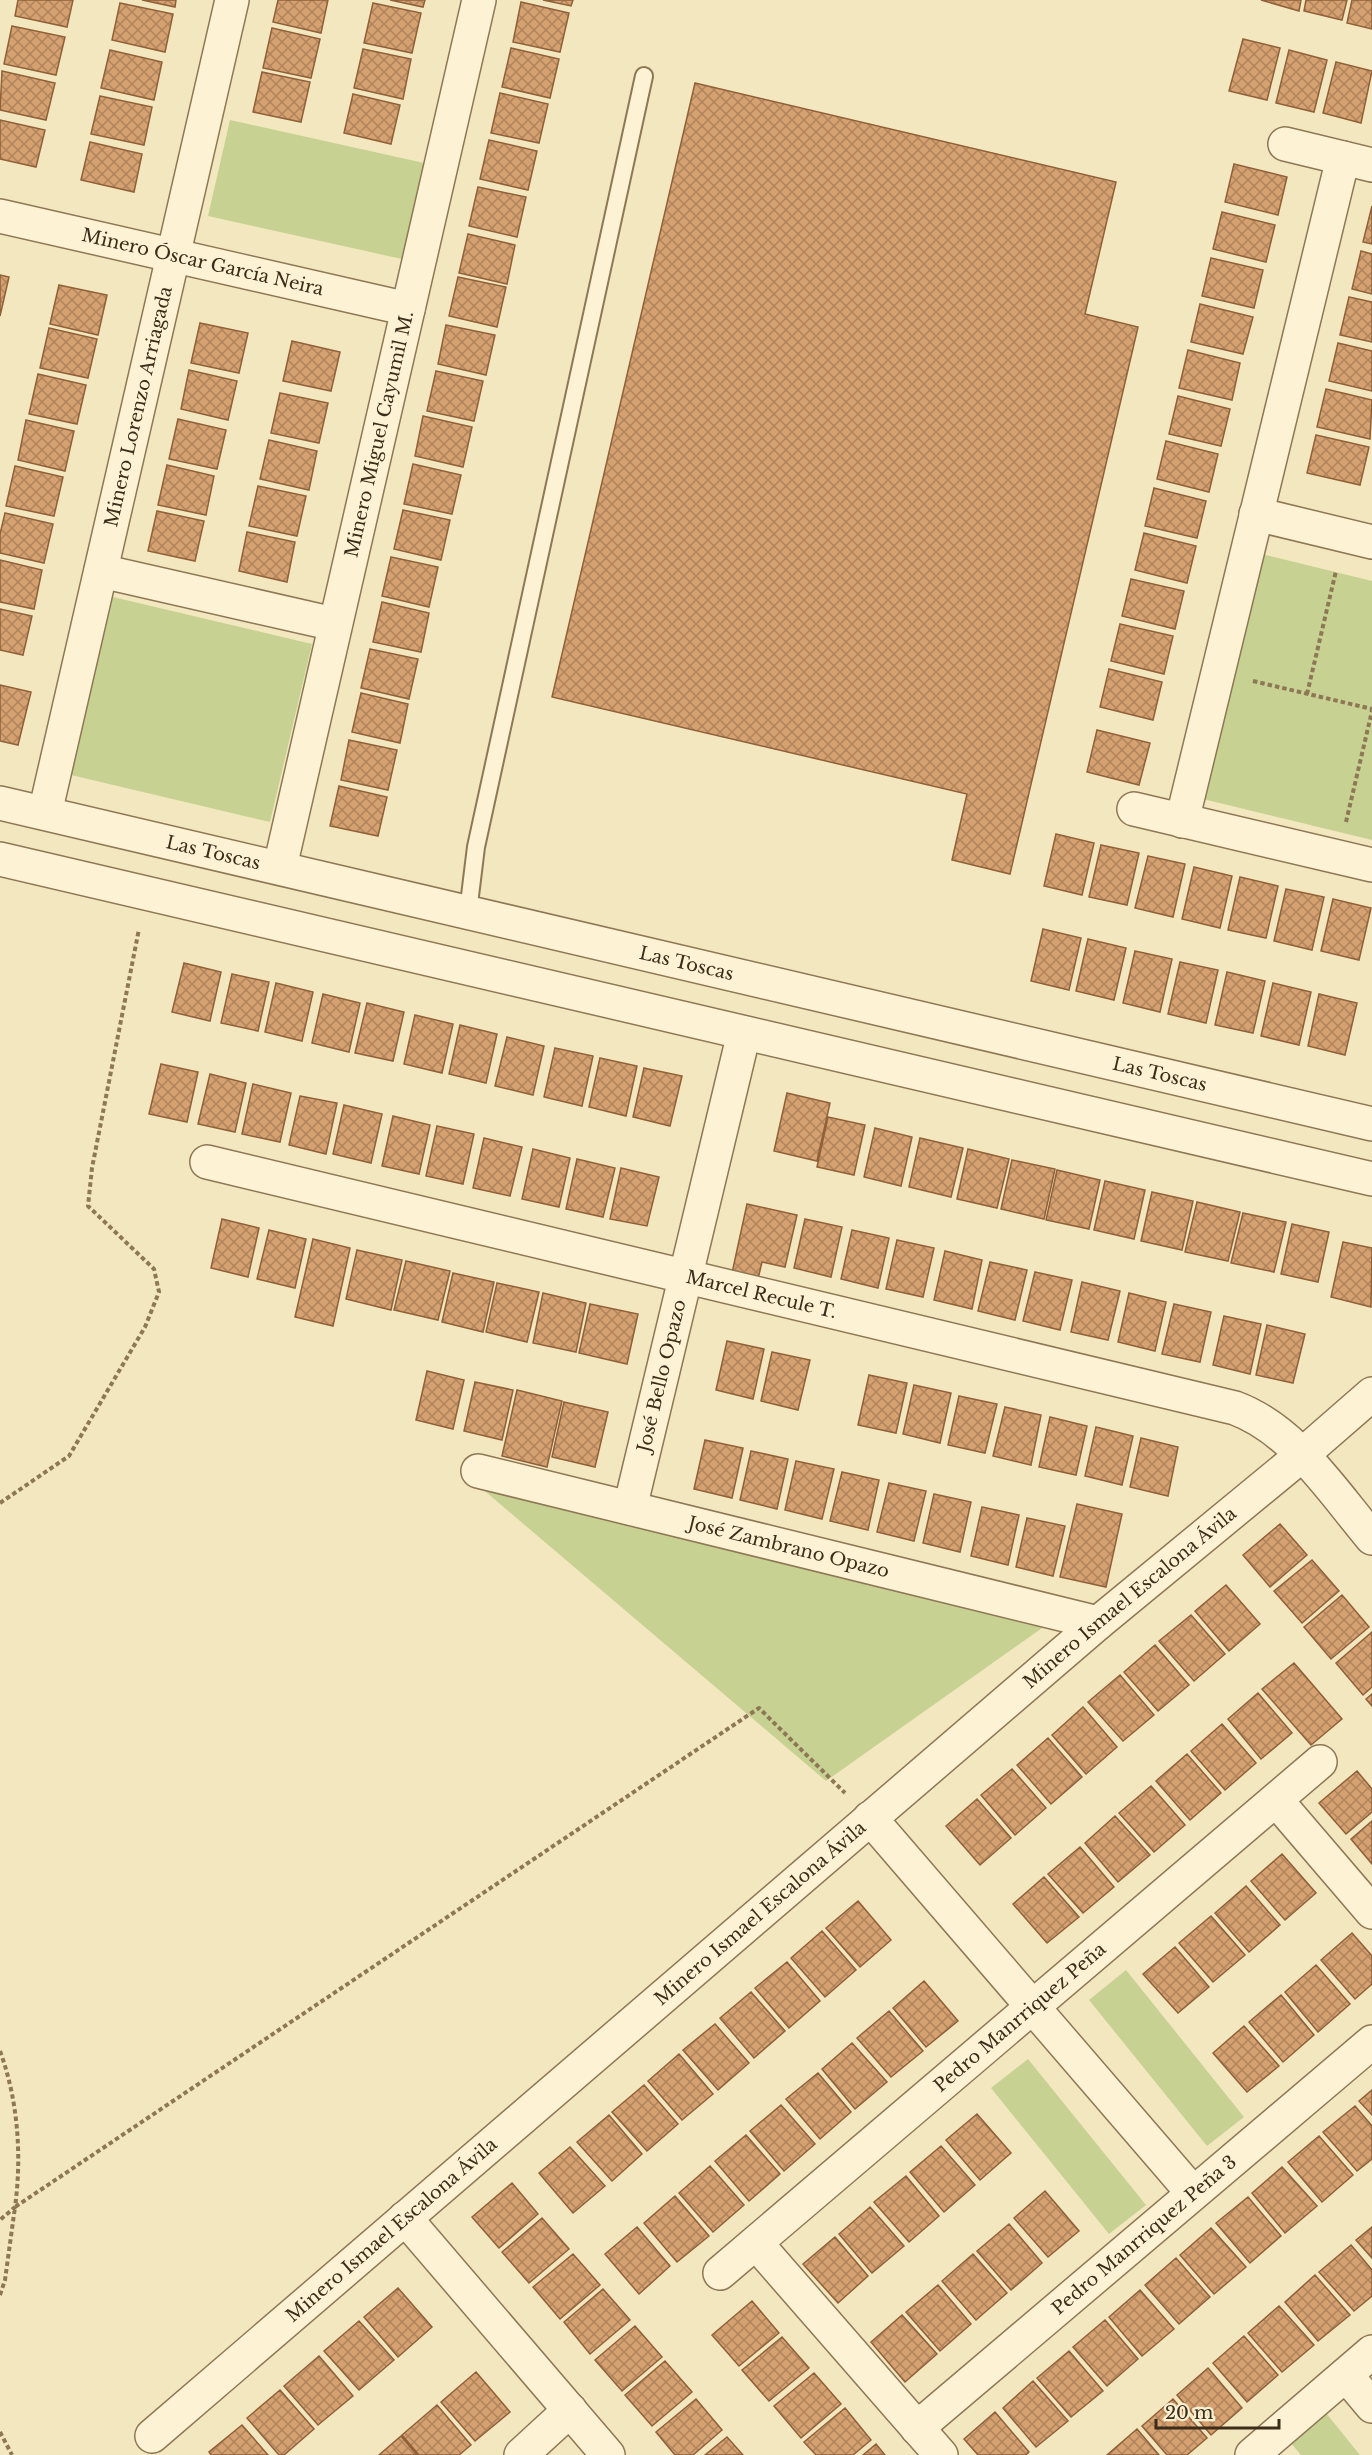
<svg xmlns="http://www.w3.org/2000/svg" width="1372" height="2455" viewBox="0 0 1372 2455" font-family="'Libre Baskerville',serif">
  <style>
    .grass { fill: #c7d292 }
    .building { fill: url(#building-cross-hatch); stroke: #906038; stroke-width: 1.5 }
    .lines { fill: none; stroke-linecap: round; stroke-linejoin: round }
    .service-casing { stroke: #8e7755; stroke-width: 20 }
    .minor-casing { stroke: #8e7755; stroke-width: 36 }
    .tertiary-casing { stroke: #8e7755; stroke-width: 36 }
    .path { stroke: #8e7755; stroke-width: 4; stroke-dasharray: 4.5 3; stroke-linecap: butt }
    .service { stroke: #fdf3d4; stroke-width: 16 }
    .minor { stroke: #fdf3d4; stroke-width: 33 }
    .tertiary { stroke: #fdf3d4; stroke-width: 33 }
    .labels { text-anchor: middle; stroke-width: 5; stroke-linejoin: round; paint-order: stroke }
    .street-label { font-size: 18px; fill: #3c2d1b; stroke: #f9f0d0 }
  </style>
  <defs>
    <pattern id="building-cross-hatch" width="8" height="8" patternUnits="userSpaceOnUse" patternTransform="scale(1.5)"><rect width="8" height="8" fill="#d6a171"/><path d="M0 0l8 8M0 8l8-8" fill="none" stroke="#af845c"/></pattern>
  </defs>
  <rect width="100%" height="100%" fill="#f3e7bf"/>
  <path class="grass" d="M230,120L433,165L411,261L208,216Z
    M1262,554L1372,581V840L1203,799Z
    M113,597L312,644L270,822L71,775Z
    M460,1470L1052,1621L826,1781Z
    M1126,1970L1244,2117L1207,2146L1089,2000Z
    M1028,2059L1146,2205L1109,2234L991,2088Z
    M1326,2413L1360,2455H1301L1290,2442Z"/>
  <path class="building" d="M18,0H73L67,27L15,16Z
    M142,0H176L175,7Z
    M278,0H328L321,33L273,22Z
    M390,0H425L423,7Z
    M543,0H573L571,6Z
    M1261,0H1301L1299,11Z
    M1306,0H1347L1342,20L1304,11Z
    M1352,0H1372V29L1347,23Z
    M521,2L569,13L560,52L513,42Z
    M120,3L173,14L165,52L112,40Z
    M373,3L421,13L412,53L364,43Z
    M12,26L65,37L56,75L4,64Z
    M272,28L320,39L311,78L263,68Z
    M1243,39L1280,48L1267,100L1229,91Z
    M511,48L559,59L550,98L502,87Z
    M363,49L411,59L403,99L354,88Z
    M110,50L162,62L154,100L101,88Z
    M1289,50L1327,60L1314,112L1276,103Z
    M1336,62L1372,71L1361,123L1323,113Z
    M2,71L55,83L46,120L0,110Z
    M262,72L310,82L301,122L253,112Z
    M695,83L1116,182L1085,314L1138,327L1010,874L952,860L967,794L552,697Z
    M500,93L548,104L539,143L491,133Z
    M353,94L400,105L391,144L344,133Z
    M100,96L152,107L144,145L91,134Z
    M0,120L45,130L36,167L0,159Z
    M489,140L537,151L528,190L480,179Z
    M90,142L142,154L134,192L81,180Z
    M1234,164L1287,177L1278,215L1225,202Z
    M478,187L526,197L517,237L469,226Z
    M1372,206V244L1363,242Z
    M1222,212L1275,225L1266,262L1213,249Z
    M468,234L515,245L507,284L459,273Z
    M1361,251L1372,254V294L1352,289Z
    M1211,258L1263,270L1254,308L1202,296Z
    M0,275L9,277L0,316Z
    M458,277L506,287L497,327L449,316Z
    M59,285L107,295L98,335L50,324Z
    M1349,297L1372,302V342L1340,335Z
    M1200,304L1253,317L1243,354L1191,342Z
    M200,323L248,333L239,373L191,363Z
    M446,325L495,335L486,375L438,364Z
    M49,328L97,339L88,378L40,368Z
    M292,341L340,352L331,391L283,381Z
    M1338,343L1372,351V391L1329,381Z
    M1188,350L1240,363L1232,400L1179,388Z
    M189,370L237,381L228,420L181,409Z
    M436,371L483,381L474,421L427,411Z
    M38,374L86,385L77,424L29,414Z
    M1326,389L1372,400L1370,439L1317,427Z
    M280,393L328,403L319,443L271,433Z
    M1178,396L1230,409L1221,446L1169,434Z
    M423,416L472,427L463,467L415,456Z
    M178,419L226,430L217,469L169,459Z
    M26,420L74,431L65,471L18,460Z
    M1316,435L1369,447L1360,485L1307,473Z
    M269,440L317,451L309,490L260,479Z
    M1166,441L1218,454L1209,492L1157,479Z
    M413,464L461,475L452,514L404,504Z
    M167,465L214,476L206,515L158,505Z
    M15,466L63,477L54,516L6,506Z
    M258,486L306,496L297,536L249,526Z
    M1154,488L1206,501L1197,538L1145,526Z
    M403,510L450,520L441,560L394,549Z
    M157,511L204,521L195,561L148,551Z
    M5,513L53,524L44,563L0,553V534Z
    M247,532L295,542L287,582L239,571Z
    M1144,533L1196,546L1187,583L1135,570Z
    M391,557L438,567L429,607L382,596Z
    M0,560L42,570L34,609L0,602Z
    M1131,579L1184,591L1175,629L1122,616Z
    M382,602L429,613L421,652L373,642Z
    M0,609L32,616L23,655L0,650Z
    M1120,624L1173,636L1164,674L1111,661Z
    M370,649L418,659L409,699L361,688Z
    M1109,669L1162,682L1153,720L1100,707Z
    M0,685L31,692L18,745L0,741Z
    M361,693L408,704L400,743L352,732Z
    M1097,730L1150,743L1139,785L1087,772Z
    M349,740L397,750L388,790L341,780Z
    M339,786L387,797L378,836L330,826Z
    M1056,834L1094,843L1082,895L1044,886Z
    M1101,845L1139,853L1127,905L1089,897Z
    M1148,856L1185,864L1173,917L1135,908Z
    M1194,867L1232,876L1220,928L1182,919Z
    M1240,877L1278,886L1266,938L1228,930Z
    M1286,889L1324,897L1312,950L1274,941Z
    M1333,899L1371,908L1359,960L1321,951Z
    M1043,929L1081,938L1069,990L1031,981Z
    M1088,939L1126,948L1114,1000L1076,991Z
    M1135,951L1172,959L1160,1012L1123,1003Z
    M1180,962L1218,970L1206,1023L1168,1014Z
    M184,963L221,972L210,1021L172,1012Z
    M1227,972L1265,981L1253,1033L1215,1025Z
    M232,974L269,982L258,1031L221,1023Z
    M276,983L313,992L302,1041L265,1032Z
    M1273,983L1311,992L1299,1045L1261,1036Z
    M323,994L360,1003L349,1052L312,1043Z
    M1319,994L1357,1003L1345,1055L1308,1046Z
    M367,1003L404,1012L393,1061L355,1053Z
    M415,1015L453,1024L442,1073L404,1064Z
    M460,1025L497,1034L486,1083L449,1074Z
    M507,1037L544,1046L533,1095L495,1086Z
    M555,1048L593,1056L582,1106L544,1097Z
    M600,1058L637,1066L626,1116L589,1107Z
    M161,1064L198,1072L187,1122L149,1114Z
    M644,1068L682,1076L670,1126L633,1117Z
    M210,1074L246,1083L235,1132L198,1124Z
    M253,1084L291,1093L280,1142L242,1134Z
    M787,1093L830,1103L817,1161L774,1151Z
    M300,1096L337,1103L326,1154L289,1145Z
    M344,1105L382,1114L371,1163L333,1154Z
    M393,1116L430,1125L419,1174L382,1166Z
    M828,1117L865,1125L854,1175L817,1167Z
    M437,1126L474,1134L463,1184L426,1176Z
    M875,1128L912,1137L901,1186L864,1177Z
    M484,1138L522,1147L510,1196L473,1188Z
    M920,1138L963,1148L951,1197L909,1187Z
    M533,1149L570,1158L559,1207L522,1199Z
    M968,1149L1009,1159L997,1208L957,1199Z
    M577,1159L615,1168L603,1217L566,1209Z
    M1012,1160L1055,1169L1044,1219L1001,1209Z
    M621,1168L659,1177L647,1226L610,1219Z
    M1057,1170L1100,1180L1089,1229L1046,1220Z
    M1105,1181L1145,1190L1134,1239L1094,1230Z
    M1152,1192L1193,1201L1182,1250L1141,1241Z
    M1197,1202L1240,1212L1228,1261L1185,1252Z
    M747,1204L797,1215L785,1267L762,1262L758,1279L732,1273Z
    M1243,1213L1286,1222L1274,1272L1231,1263Z
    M222,1219L259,1228L248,1277L211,1268Z
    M805,1219L842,1227L831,1277L794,1268Z
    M1292,1224L1329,1232L1318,1282L1281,1274Z
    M269,1230L306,1239L295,1288L257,1279Z
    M852,1230L889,1238L878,1288L841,1279Z
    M313,1239L350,1248L333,1326L295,1317Z
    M897,1240L934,1248L923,1297L886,1289Z
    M1343,1242L1372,1248L1371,1307L1331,1297Z
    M357,1250L402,1260L391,1310L346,1299Z
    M945,1251L982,1260L972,1309L934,1300Z
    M406,1261L450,1271L438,1320L394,1310Z
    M990,1262L1027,1270L1015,1320L978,1311Z
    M1035,1272L1072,1280L1060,1330L1023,1321Z
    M453,1273L494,1282L483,1332L442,1322Z
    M1082,1282L1120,1291L1108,1340L1071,1332Z
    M497,1283L539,1292L527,1342L486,1332Z
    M543,1293L586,1303L576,1352L533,1343Z
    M1129,1293L1166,1302L1155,1351L1118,1342Z
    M590,1304L638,1314L627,1364L579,1353Z
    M1174,1304L1211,1312L1200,1362L1162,1354Z
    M1224,1316L1261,1324L1250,1374L1213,1365Z
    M1267,1325L1305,1334L1293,1383L1256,1375Z
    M727,1341L764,1349L753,1399L716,1390Z
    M772,1352L810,1360L798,1410L761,1401Z
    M427,1371L464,1380L453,1429L416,1420Z
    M869,1375L907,1383L896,1433L858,1425Z
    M475,1382L513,1390L502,1440L464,1431Z
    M914,1385L951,1393L940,1443L903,1434Z
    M517,1390L562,1401L547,1467L502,1456Z
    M959,1396L997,1404L985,1453L948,1445Z
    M564,1402L608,1412L595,1467L552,1457Z
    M1005,1407L1041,1415L1031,1465L993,1456Z
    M1050,1417L1087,1426L1076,1475L1039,1467Z
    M1096,1427L1133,1436L1122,1485L1085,1476Z
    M1141,1438L1178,1447L1168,1496L1130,1487Z
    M705,1440L743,1448L732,1498L694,1489Z
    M751,1451L788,1459L777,1509L740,1500Z
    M796,1461L834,1469L822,1519L785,1510Z
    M842,1472L879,1480L868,1530L830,1521Z
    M889,1483L926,1491L914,1541L877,1532Z
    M934,1494L971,1502L960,1552L923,1543Z
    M1077,1504L1122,1514L1106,1587L1060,1577Z
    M982,1507L1019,1515L1008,1565L971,1556Z
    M1027,1518L1065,1526L1053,1576L1016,1567Z
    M1280,1524L1307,1555L1270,1587L1243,1555Z
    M1312,1560L1339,1591L1302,1623L1274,1591Z
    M1226,1585L1260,1624L1229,1651L1195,1611Z
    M1342,1595L1369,1627L1331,1659L1304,1627Z
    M1191,1615L1225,1654L1194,1681L1159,1641Z
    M1372,1632V1687L1363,1695L1336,1663Z
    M1155,1645L1189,1685L1158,1711L1124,1672Z
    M1294,1663L1342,1719L1311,1745L1262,1689Z
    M1120,1675L1154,1715L1123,1741L1088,1702Z
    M1258,1693L1292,1733L1261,1759L1228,1719Z
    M1372,1694V1706L1366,1699Z
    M1083,1707L1117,1747L1086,1774L1052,1735Z
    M1222,1724L1256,1763L1225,1790L1191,1751Z
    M1048,1738L1082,1777L1051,1804L1017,1765Z
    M1187,1754L1221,1793L1190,1820L1156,1781Z
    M1012,1769L1046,1808L1015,1835L981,1795Z
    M1357,1771L1372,1789V1812L1346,1834L1319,1803Z
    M1151,1786L1185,1825L1154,1852L1119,1813Z
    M977,1799L1011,1838L980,1865L946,1826Z
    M1115,1816L1150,1855L1118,1882L1085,1843Z
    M1372,1821V1864L1351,1839Z
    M1080,1847L1114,1887L1083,1913L1048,1874Z
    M1282,1854L1316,1893L1285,1920L1251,1881Z
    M1044,1877L1079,1917L1047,1943L1013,1904Z
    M1246,1886L1280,1925L1249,1952L1215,1913Z
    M858,1901L891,1940L860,1967L826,1928Z
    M1211,1916L1245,1955L1213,1982L1179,1943Z
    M822,1931L856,1970L825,1997L791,1958Z
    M1352,1933L1372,1956V1984L1355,1999L1321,1960Z
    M1175,1947L1209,1987L1178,2013L1143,1974Z
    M787,1962L820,2001L789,2028L755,1988Z
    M1316,1965L1350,2004L1318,2032L1285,1992Z
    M924,1981L958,2021L926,2047L893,2008Z
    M751,1992L785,2031L754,2058L720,2018Z
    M1281,1995L1314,2035L1283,2062L1249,2022Z
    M889,2011L923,2051L891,2077L857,2038Z
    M715,2024L749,2063L718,2090L683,2050Z
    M1244,2026L1279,2066L1247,2092L1213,2053Z
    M852,2043L887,2082L855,2109L822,2069Z
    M679,2054L713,2094L682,2120L648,2081Z
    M818,2073L851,2112L820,2139L786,2099Z
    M644,2085L678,2124L647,2151L612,2112Z
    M1372,2090V2115L1359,2101Z
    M781,2105L815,2144L784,2171L750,2131Z
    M1355,2106L1372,2126V2159L1357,2171L1323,2132Z
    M977,2114L1011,2153L980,2180L946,2140Z
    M609,2115L642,2154L612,2181L577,2142Z
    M746,2135L780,2174L749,2201L715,2161Z
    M1319,2136L1353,2175L1322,2202L1288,2162Z
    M941,2146L975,2185L944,2212L910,2172Z
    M570,2147L605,2186L573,2213L539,2173Z
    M710,2166L744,2205L713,2232L679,2193Z
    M1282,2167L1317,2206L1285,2233L1252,2193Z
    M906,2176L939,2216L909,2242L874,2202Z
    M512,2183L538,2214L499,2248L472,2217Z
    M1045,2191L1079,2231L1048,2257L1014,2218Z
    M675,2196L709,2236L677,2262L644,2223Z
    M1248,2197L1281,2236L1250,2263L1216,2223Z
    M870,2207L904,2246L872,2273L839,2234Z
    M542,2218L569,2249L529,2283L502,2252Z
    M1009,2224L1042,2263L1011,2290L977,2251Z
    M637,2227L670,2266L639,2294L605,2254Z
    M1372,2227V2258L1356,2240Z
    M1211,2228L1246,2267L1214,2294L1180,2255Z
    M835,2237L868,2276L838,2303L803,2264Z
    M1351,2245L1372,2270V2296L1354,2311L1319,2272Z
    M573,2254L600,2285L560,2319L533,2287Z
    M973,2254L1007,2293L976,2320L942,2281Z
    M1176,2258L1210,2297L1179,2324L1145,2285Z
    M1315,2275L1350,2315L1318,2341L1285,2302Z
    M938,2285L971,2324L940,2351L906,2312Z
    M398,2288L432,2327L398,2357L364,2317Z
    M603,2289L630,2320L590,2354L564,2322Z
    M1140,2290L1174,2329L1142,2356L1109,2317Z
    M752,2301L779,2333L739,2366L712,2335Z
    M1279,2306L1314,2345L1282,2372L1248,2333Z
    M902,2315L937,2354L905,2382L871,2342Z
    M1105,2320L1138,2359L1107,2386L1073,2347Z
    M359,2321L394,2360L359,2390L324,2351Z
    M635,2326L662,2357L622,2391L595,2360Z
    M1244,2336L1278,2375L1247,2402L1213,2363Z
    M782,2337L809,2368L769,2401L742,2370Z
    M1069,2351L1103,2391L1071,2417L1037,2378Z
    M319,2356L353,2396L318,2425L284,2386Z
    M665,2361L692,2392L652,2426L625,2395Z
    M1208,2368L1242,2408L1211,2435L1177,2395Z
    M476,2372L510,2412L475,2441L441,2402Z
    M814,2373L841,2404L801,2438L774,2406Z
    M1033,2381L1068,2421L1036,2447L1003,2408Z
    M280,2390L314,2429L284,2455H279L247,2418Z
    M696,2399L722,2430L693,2455H675L656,2432Z
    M1173,2399L1207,2438L1187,2455H1167L1142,2426Z
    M437,2405L471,2445L459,2455H419L402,2435Z
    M845,2408L871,2440L853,2455H816L804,2442Z
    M995,2412L1029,2452L1026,2455H978L964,2439Z
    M242,2425L268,2455H211L209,2452Z
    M1137,2429L1159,2455H1107Z
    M401,2436L417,2455H379Z
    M727,2437L743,2455H705Z
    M876,2444L885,2455H863Z"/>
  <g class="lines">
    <defs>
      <path id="service" d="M468,912L476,847L644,76"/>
      <g id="minor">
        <path d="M1285,144L1372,165"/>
        <path id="s1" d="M0,216L408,309"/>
        <path d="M1256,514L1372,542"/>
        <path d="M101,571L334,624"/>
        <path d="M1134,809L1372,865"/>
        <path id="s2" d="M45,813L232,0"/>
        <path d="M1182,821L1343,158"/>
        <path id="s3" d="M280,867L479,0"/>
        <path id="s4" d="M207,1162L1235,1408C1294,1430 1333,1492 1372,1538"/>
        <path id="s5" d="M478,1471L1098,1623"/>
        <path id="s6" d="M630,1508L744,1033"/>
        <path d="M1276,1800L1372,1912"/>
        <path d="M870,1818L1193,2193"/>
        <path d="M405,2218L608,2455"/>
        <path d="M756,2243L941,2455"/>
        <path id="s7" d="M720,2273L1320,1762"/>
        <path d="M1346,2375L1372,2406"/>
        <path id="s8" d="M917,2428L1372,2042"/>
        <path id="s9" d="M152,2436L1098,1623L1302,1455L1372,1394"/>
        <path d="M521,2455L570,2410"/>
        <path d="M1252,2455L1372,2352"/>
      </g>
      <g id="tertiary">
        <path id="s10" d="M0,803L1372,1124"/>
        <path d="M0,859L1372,1179"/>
      </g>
    </defs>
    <use href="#service" class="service-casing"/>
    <use href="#minor" class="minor-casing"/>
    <use href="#tertiary" class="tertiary-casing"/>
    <path class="path" d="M1253,681L1372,709
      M1307,694L1336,571
      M1346,822L1372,711
      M0,1503L69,1456L145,1327L159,1292L154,1269L88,1206L92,1168L139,929
      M0,2051C18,2100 22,2156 15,2207L0,2220
      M0,2295L5,2280L15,2207L759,1708L845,1793
      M0,2432L12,2455"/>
    <use href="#service" class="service"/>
    <use href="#minor" class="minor"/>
    <use href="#tertiary" class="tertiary"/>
  </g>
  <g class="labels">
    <g class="street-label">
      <text dy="6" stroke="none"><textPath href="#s1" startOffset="208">Minero Óscar García Neira</textPath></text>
      <text dy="6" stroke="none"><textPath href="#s2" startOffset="417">Minero Lorenzo Arriagada</textPath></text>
      <text dy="6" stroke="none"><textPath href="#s3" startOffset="444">Minero Miguel Cayumil M.</textPath></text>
      <text dy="6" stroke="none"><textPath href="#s10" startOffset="219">Las Toscas</textPath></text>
      <text dy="6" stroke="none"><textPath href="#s10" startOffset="705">Las Toscas</textPath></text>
      <text dy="6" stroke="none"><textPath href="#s10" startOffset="1191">Las Toscas</textPath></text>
      <text dy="6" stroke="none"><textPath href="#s4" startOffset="570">Marcel Recule T.</textPath></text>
      <text dy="6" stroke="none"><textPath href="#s6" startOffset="136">José Bello Opazo</textPath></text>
      <text dy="6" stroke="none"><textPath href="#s5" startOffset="320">José Zambrano Opazo</textPath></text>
      <text dy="6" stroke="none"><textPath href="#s9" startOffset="1288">Minero Ismael Escalona Ávila</textPath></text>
      <text dy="6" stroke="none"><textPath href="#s9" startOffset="802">Minero Ismael Escalona Ávila</textPath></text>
      <text dy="6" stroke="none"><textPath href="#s7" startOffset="394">Pedro Manrriquez Peña</textPath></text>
      <text dy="6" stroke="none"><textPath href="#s9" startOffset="316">Minero Ismael Escalona Ávila</textPath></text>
      <text dy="6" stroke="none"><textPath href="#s8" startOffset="298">Pedro Manrriquez Peña 3</textPath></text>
    </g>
  </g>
  <path d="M1156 2419v9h123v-9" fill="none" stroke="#3c2d1b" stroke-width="3"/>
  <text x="1165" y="2419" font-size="18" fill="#3c2d1b" stroke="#f9f0d0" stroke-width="4.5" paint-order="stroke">20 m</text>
</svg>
